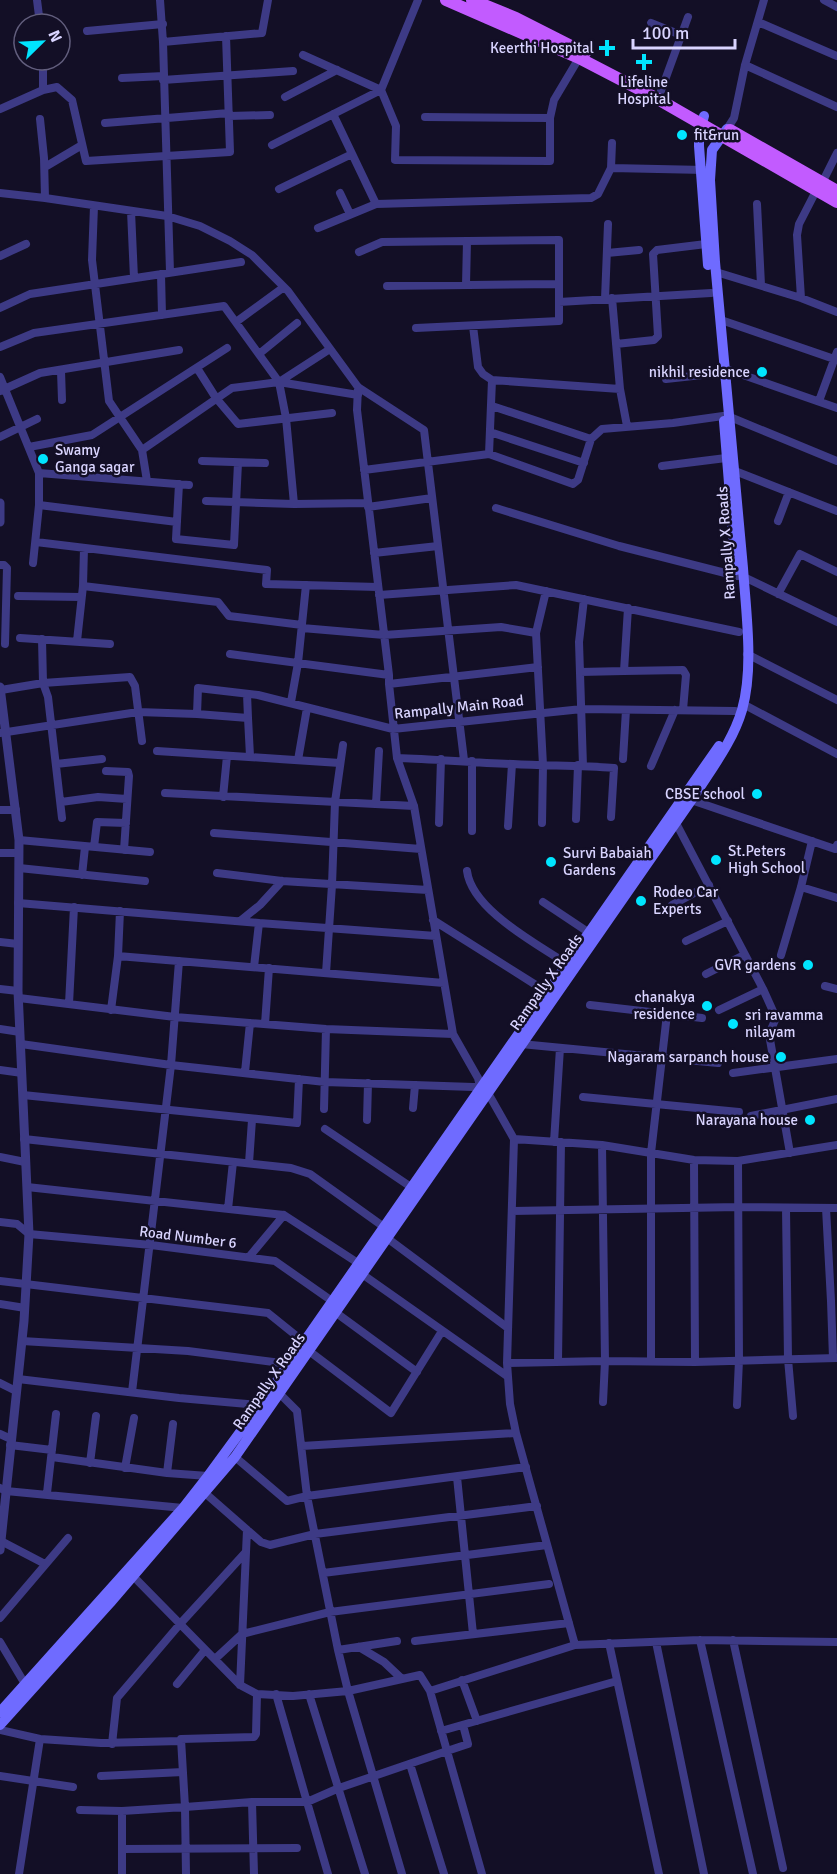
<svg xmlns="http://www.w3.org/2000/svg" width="837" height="1874" viewBox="0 0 837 1874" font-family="Signika,sans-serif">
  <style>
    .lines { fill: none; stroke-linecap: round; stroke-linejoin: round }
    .minor { stroke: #3d3a85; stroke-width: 8 }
    .tertiary { stroke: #3d3a85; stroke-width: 9 }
    .secondary { stroke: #6f6bff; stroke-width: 10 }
    .primary { stroke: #c25bff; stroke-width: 12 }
    .poi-dot { fill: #00e5ff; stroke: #130f26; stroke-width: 2 }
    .labels { text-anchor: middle; stroke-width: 5; stroke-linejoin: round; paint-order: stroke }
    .poi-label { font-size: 15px; fill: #d9d4ff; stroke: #130f26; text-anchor: end }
    .street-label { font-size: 15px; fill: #d9d4ff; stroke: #130f26 }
  </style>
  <rect width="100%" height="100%" fill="#130f26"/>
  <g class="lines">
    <path class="minor" d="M37,0L40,24
      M160,0L163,42L170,272
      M824,0L837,7
      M758,22L837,56
      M651,23L681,35
      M87,31L163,24
      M163,42L262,33L268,0
      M303,55L381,90L396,126L395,160L550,161V118L554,100L579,58
      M745,65L837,107
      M122,78L164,76
      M163,80L293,71
      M43,90L57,87L72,100L86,161L230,152L226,36
      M661,91L688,17
      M285,97L337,70
      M0,109L43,90V60
      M333,114L376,204
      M229,116L270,115
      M425,117L550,118
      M40,119L44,158L45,198
      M105,123L229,113
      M727,129L734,118L745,65L764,0
      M272,145L381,90L418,0
      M45,167L82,145
      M611,168L612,143
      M822,183L837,153
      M279,189L352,154
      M0,193L45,198L167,216L200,226L230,241L252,255L288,291L358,387L424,430L464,760
      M340,193L350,214
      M757,204L761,285
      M94,206L92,260L109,401L142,450L147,481
      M131,211L134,278
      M318,228L376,204L591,198L598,194L611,168L705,170
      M359,252L382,242L559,240V321L416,328
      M607,253L639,250
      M0,256L26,244
      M716,272L801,298L837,312
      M161,274L162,315
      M466,285L467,241
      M387,286L559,284
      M612,298L620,389L627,426
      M801,298L797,235L799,224L816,191
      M605,299L608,224
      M559,302L711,293
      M0,308L30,294L241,262
      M721,320L837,360
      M236,322L284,287
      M473,326L478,367L483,374L492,380L620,389
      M616,344L654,340L658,336L653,254L657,250L706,244
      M0,347L34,333L224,306L279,382L286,418L294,504
      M259,354L297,323
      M197,368L216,398L238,424L332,413
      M726,369L837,408
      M61,371L62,400
      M0,377L39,473V505L33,563
      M666,379L720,373
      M279,382L358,395
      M358,387L357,410L389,675
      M0,391L40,373L179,350
      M819,401L837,352
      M492,406L591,439L602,429L673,423L723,416
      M730,417L837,461
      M490,432L584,463
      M0,437L37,419
      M29,447L92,435L227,348
      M142,450L232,388L279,382L330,349
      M489,454L573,484L578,480L591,439
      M202,461L265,463
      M662,466L726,458
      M364,470L489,454L492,380
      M735,471L837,511
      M39,473L189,485
      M179,484L176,539L234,545L238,463
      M206,501L294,504L368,503
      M39,505L177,522
      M368,507L432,498
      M496,508L619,546L737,576
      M778,521L789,492
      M36,542L267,570L266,584L378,587
      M374,553L438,546
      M0,565H4L7,568L5,644
      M744,577L837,622
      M83,586L218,602L229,616L302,625
      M778,594L800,554L837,572
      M379,595L516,585L739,632
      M18,596L81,597
      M628,608L624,671L683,670L686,675L683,710
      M302,628L384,635L501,627L536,633
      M20,638L110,644
      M42,639L43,683L48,697L62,818
      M77,641L83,586L84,548
      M230,654L389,675V684L538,667
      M747,654L837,700
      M580,672L624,671
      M1,690L43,683L130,677L135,686L142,741
      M247,694L248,718
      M291,702L298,663L306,585
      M743,704L837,754
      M197,714L198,688L258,695L393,729L582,709L735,711
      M0,733L138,712L197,714L248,718L250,756
      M157,751L340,763
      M397,758C436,759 474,763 513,764C547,766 580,765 614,768L611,817
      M623,759L626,710
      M298,760L307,708
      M56,764L102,759
      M583,766L579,642L584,599
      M651,766L675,710
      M106,771L128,772L129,776L124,850
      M165,793L414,806
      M223,797L227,756
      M691,800L835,849L837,845
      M61,802L98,797L127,799
      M376,804L379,751
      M0,810H16
      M576,819L578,765
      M439,823L441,759
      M542,823L543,765L536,633L546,591
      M676,823L763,989L776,1018L769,1034L790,1153
      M508,826L512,764
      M472,831V761
      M214,833L421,849
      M19,840L150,852
      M94,847L97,822L126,823
      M0,853H19
      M19,868L145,881
      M467,871C472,910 536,943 567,964
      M217,873L282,881L428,890
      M82,875L85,847
      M801,887L837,898
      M543,902L588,932
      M18,903L259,923L436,936
      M672,905L709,885
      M433,920L547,992
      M240,921L260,905L282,881
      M686,941L728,921
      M0,942L18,944
      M781,955L801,887L812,841
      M118,956L444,983
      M254,967L259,923
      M326,973L332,885L335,802L343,745
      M706,974L744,955
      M825,986L837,989
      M0,989L18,991
      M19,998L175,1017L326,1029L453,1034
      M69,1004L74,907
      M590,1005L702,1018
      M111,1010L118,956L120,911
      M719,1010L763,989
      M265,1024L269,968
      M0,1029L20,1032
      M21,1044L171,1065L325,1082L473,1087L480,1086L478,1078L453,1034L414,806L397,758L389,684
      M521,1044L718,1063
      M0,1070L22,1073
      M245,1072L250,1023
      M733,1073L837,1059
      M488,1093L514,1139L507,1363
      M23,1095L297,1123L299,1079
      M583,1097L739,1112
      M413,1108L415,1085
      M324,1109L326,1029
      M751,1116L837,1099
      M367,1120L368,1083
      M325,1129L411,1187
      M24,1139L291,1168L310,1174L384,1227
      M514,1139L602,1145L694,1160L738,1161L837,1145
      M554,1142L560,1048
      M602,1145L605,1361L603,1402
      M0,1157L25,1162
      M694,1160L695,1362
      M249,1163L252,1120
      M27,1187L284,1215L358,1263
      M786,1208L788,1359L793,1416
      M826,1208L831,1301L833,1358
      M228,1209L233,1162
      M512,1211L739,1207L837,1208
      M0,1222L17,1224L29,1234L151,1245L275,1261L332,1301
      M387,1238L508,1328
      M249,1257L284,1215
      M362,1274L507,1376
      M0,1281L268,1313L304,1342
      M0,1304L25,1308
      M335,1312L417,1372
      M22,1341L188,1351L289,1364
      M309,1351L391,1413L442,1331
      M558,1361L561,1142
      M651,1361V1153L667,1014
      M18,1379L179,1398L260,1405
      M0,1383L16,1391
      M132,1392L171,1065L179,961
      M279,1393L297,1411L307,1496L338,1650L348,1691L402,1874
      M737,1405L739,1360L738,1161
      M0,1434L11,1439
      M10,1445L52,1450
      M302,1446L516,1433
      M52,1457L167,1473L208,1476
      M235,1457L287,1501L307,1496L526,1467
      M90,1463L96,1416
      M125,1468L134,1418
      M167,1473L173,1424
      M457,1477L473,1634
      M0,1488L6,1491L183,1508
      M47,1493L56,1414
      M205,1493L261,1542L270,1545L315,1534L537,1506
      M1,1541L45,1564
      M323,1573L547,1545
      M133,1576L240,1685L257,1694L293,1696L348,1691L420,1675L430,1691
      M0,1618L68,1538
      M700,1640L753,1874
      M733,1640L783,1868
      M415,1641L569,1623
      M0,1642L25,1684
      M656,1642L704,1874
      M609,1643L659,1874
      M575,1645L516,1433L510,1404L507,1363L605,1361L695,1362L837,1358
      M359,1647L384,1662L401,1678
      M338,1650L397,1641
      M215,1659L242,1634L330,1612L549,1584
      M462,1680L477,1721
      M177,1684L205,1650
      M240,1685L247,1530
      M257,1694L256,1734L254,1737L181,1739L185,1807L252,1802H307L276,1694
      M309,1694L365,1874
      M463,1725L468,1744L447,1751L482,1874
      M0,1730L40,1739L101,1743L181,1741
      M441,1731L617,1681
      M112,1744L117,1698L180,1624L245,1553
      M410,1764L444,1874
      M0,1776L73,1787
      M101,1776L183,1772
      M252,1802L254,1874
      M80,1810L122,1811V1874
      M122,1811L185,1807L186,1874
      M122,1849L297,1848
      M19,1874L40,1739
      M328,1874L307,1802L339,1788L447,1751L430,1691L575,1645L700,1640L837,1642"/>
    <path class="tertiary" d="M0,503V522
      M0,687L19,840L18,991L29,1234L24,1321L0,1550"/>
    <path class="secondary" d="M704,116L699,134V146L708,265
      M724,421L736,570
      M0,1712L183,1508L208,1476L260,1405L719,746
      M0,1725L110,1603L235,1457L695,795C712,768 733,741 742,710C754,668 746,612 743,568L715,262L710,180L712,150L727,129"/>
    <path class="primary" d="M446,0L579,58L656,98L837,202
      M472,0L516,18L585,53
      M730,130L837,191"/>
  </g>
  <g class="poi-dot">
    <path d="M604 39h6v6h6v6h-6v6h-6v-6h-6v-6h6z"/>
    <path d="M641 53h6v6h6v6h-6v6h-6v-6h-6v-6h6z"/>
    <circle cx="682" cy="135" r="6"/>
    <circle cx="762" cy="372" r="6"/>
    <circle cx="43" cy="459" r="6"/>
    <circle cx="757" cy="794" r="6"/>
    <circle cx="716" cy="860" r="6"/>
    <circle cx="551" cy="862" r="6"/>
    <circle cx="641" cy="901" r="6"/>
    <circle cx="808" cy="965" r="6"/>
    <circle cx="707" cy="1006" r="6"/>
    <circle cx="733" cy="1024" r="6"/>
    <circle cx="781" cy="1057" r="6"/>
    <circle cx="810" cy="1120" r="6"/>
  </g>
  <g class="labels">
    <g class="poi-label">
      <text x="594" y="53">Keerthi Hospital</text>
      <text x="644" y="87" text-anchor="middle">Lifeline<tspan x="644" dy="17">Hospital</tspan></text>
      <text x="694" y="140" text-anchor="start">fit&amp;run</text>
      <text x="750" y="377">nikhil residence</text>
      <text x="55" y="455" text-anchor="start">Swamy<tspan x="55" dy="17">Ganga sagar</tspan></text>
      <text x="745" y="799">CBSE school</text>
      <text x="728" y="856" text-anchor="start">St.Peters<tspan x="728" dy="17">High School</tspan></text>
      <text x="563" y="858" text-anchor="start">Survi Babaiah<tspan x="563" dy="17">Gardens</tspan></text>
      <text x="653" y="897" text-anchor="start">Rodeo Car<tspan x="653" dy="17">Experts</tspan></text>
      <text x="796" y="970">GVR gardens</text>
      <text x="695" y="1002">chanakya<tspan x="695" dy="17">residence</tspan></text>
      <text x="745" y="1020" text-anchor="start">sri ravamma<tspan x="745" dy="17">nilayam</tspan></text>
      <text x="769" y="1062">Nagaram sarpanch house</text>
      <text x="798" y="1125">Narayana house</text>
    </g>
    <g class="street-label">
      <text transform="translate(726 543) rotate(-94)" y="5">Rampally X Roads</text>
      <text transform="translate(459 707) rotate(-6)" y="5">Rampally Main Road</text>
      <text transform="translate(546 982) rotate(-55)" y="5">Rampally X Roads</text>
      <text transform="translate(188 1237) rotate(7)" y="5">Road Number 6</text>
      <text transform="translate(269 1381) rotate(-55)" y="5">Rampally X Roads</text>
    </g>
  </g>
  <g transform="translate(42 42) rotate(66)"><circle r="28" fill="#130f26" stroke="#625e7d" stroke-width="1.5"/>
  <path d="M0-4.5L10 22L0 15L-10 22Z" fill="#00e5ff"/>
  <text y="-9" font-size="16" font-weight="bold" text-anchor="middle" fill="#d9d4ff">N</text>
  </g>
  <path d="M633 39v9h102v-9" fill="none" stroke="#d9d4ff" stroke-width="3"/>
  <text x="642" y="39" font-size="18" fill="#d9d4ff" stroke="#130f26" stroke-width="4.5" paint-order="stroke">100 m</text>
</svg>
